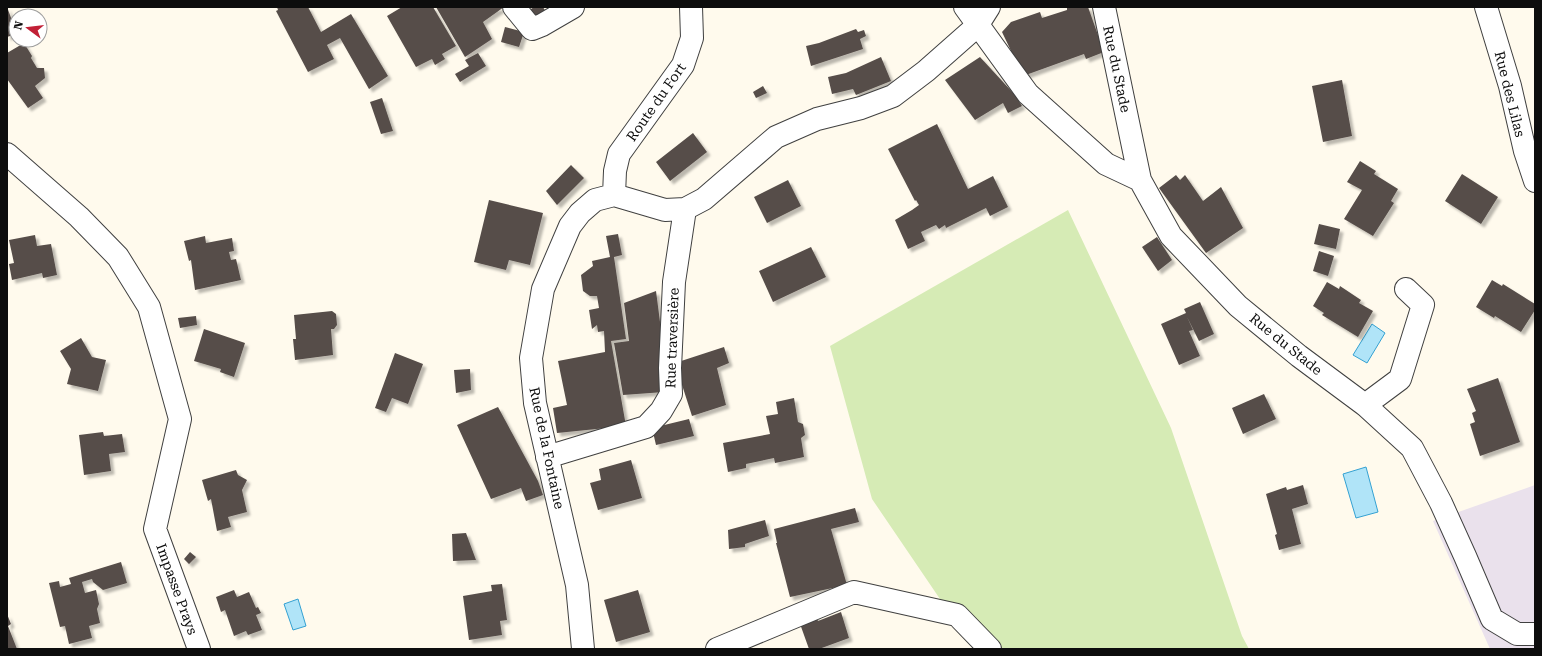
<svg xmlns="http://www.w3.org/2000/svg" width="1542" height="656" viewBox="0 0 1542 656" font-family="'Roboto Serif',serif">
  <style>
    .industrial { fill: #eae1ec }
    .green { fill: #d6ebb5 }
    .water { fill: #b0e4f8; stroke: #34a1d2 }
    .building { fill: #564d49; filter: url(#shadow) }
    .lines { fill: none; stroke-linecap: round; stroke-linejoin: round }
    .minor-casing { stroke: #404040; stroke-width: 24 }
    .minor { stroke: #fff; stroke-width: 22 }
    .labels { text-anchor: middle; stroke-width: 4; stroke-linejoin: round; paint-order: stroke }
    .street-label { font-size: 14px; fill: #0d0d0d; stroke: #fff }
  </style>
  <defs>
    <filter id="shadow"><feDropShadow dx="3.5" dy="3.5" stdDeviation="1" flood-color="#0004"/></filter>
  </defs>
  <rect width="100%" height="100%" fill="#fffaed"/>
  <path class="industrial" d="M1535,485V649H1490L1433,521Z"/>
  <path class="green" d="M1068,210L1171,428L1242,636L1249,649H974L872,499L830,346Z"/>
  <path class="water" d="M1372,324L1385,333L1367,363L1353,355Z
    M1366,467L1378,512L1356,518L1343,474Z
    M298,599L306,626L293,630L284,604Z"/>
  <path class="building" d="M7,7L16,31V34L7,37Z
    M277,7H308L321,32L351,14L388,76L369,89L340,38L327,45L334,59L308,72L276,11L278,10Z
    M402,7H433L456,46L442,54L445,59L435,65L432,59L416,67L387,16Z
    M436,7H504L483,22L492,39L465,57Z
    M534,7H543L547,14L535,22L528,11Z
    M1067,7H1088L1104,52L1086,59L1084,54L1023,76L1002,32L1011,22L1040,12L1042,18L1067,10Z
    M505,27L524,32L519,47L501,42Z
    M856,29L858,32L864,30L866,36L860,39L863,49L811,66L806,46L819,43Z
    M24,43L32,56L31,58L37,68H44L45,78L35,86L43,98L28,108L7,79V53Z
    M478,53L486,66L460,82L455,74L469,66L465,60Z
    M881,57L891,81L856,95L853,89L832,94L828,77L846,73Z
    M980,57L1015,95L1022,106L1008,113L1003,103L975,120L945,80Z
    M1342,80L1352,136L1323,142L1312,86Z
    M763,86L767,93L756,98L753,92Z
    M382,98L393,131L381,134L370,102Z
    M937,124L968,189L993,176L1008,207L990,216L986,208L946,228L945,225L939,229L936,225L921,232L925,241L908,249L895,220L912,210L919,205L916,200L915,201L888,149Z
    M693,133L707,152L670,181L656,162Z
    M1360,161L1376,171L1374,174L1398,189L1391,201L1394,203L1373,236L1344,219L1362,190L1347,182Z
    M571,165L584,178L557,205L546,191Z
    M1462,174L1498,197L1481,224L1445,201Z
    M1176,175L1180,180L1185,175L1203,201L1221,187L1243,228L1206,253L1159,188Z
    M788,180L801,206L767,223L754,197Z
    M489,200L543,213L530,265L509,260L506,270L474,262Z
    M1319,224L1340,229L1336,249L1314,244Z
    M618,234L622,255L614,257L626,339L611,341L626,426L557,433L553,408L567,405L558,361L605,352L604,331L598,332L597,325L592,329L589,310L599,308L597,296H590L583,291L581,275L593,266L592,261L610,257L606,236Z
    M35,235L37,246L51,244L57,275L43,278L42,273L12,280L9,264L14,263L9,240Z
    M205,236L206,243L232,238L234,251L229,252L231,260L236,259L241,280L195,290L191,260L189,261L184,241Z
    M1157,237L1172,260L1158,271L1142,247Z
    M811,247L826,277L773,302L759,271Z
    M1319,251L1334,256L1328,276L1313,271Z
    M1492,280L1502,286L1503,284L1535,304V310L1521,332L1495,316L1494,318L1476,307Z
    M1327,282L1339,289L1340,286L1361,300L1359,303L1373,311L1358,337L1322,315L1324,313L1313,306Z
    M656,291L663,345L659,346L665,378L664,392L623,395L614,343L629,341L624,303Z
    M1200,302L1214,334L1199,341L1187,317L1193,330L1189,331L1200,356L1179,365L1161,324L1186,313L1184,309Z
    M332,311L336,314L337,325L334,329H331L333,355L295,360L293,339H296L294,315Z
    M196,316L197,325L180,328L178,318Z
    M204,329L245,343L234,377L220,372L221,369L194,361Z
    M81,338L92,357L106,360L98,391L67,384L71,369L60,351Z
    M724,347L729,363L717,368L726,405L692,416L675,363Z
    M395,353L423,364L408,404L392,398L386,412L375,408Z
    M470,369L471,390L456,393L454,370Z
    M1498,378L1520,442L1480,456L1470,424L1475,422L1472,413L1476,411L1467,389Z
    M1264,394L1276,419L1243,434L1232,408Z
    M794,398L798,422L803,424L805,435L801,438L804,457L775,463L774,458L746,464V468L728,472L723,443L770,434L766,416L778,414L776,402Z
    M498,407L538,481L543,495L526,501L521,488L491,499L457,425Z
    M689,419L694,436L656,445L652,428Z
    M103,432L104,436L122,434L125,452L109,454L111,471L84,475L79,435Z
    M631,460L642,498L598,510L590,483L601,480L599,469Z
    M236,470L238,475L247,480L242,490L247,512L228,517L231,527L217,531L211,499L208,501L202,480Z
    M1303,485L1308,504L1292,509L1301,544L1279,550L1275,535L1277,534L1266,494L1286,487L1287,490Z
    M855,508L859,522L831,529L847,585L790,597L776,543H777L774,529Z
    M765,520L769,536L745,544V547L729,549L728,530Z
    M466,533L476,560L453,561L452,534Z
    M190,552L196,557L189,564L184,559Z
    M121,562L127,583L103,590L93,582L92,579L82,582L85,593L96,590L99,604L97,609L100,623L89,626L92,638L69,644L65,626L60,627L49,583L59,581L60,587L71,584L69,578Z
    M502,584L507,620L500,621L502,635L469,640L463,596L492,591L491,585Z
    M234,590L237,597L249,592L256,608L258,607L261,613L256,615L262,630L248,635L246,631L234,636L225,610L221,612L216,597Z
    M638,590L650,632L616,642L604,600Z
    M841,612L849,638L819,649H809L799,621L815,614L818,621Z
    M7,614L11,624L8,626L17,649H7Z"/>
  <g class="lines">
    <defs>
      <path id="minor" d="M514,7L532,29L542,25L573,7
        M965,7L1028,94L1106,164L1140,180
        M1104,7L1140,180L1171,236L1238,306L1299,356L1365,405L1412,448L1441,503L1465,556L1492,619L1517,634H1535
        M1486,7L1510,86L1525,151L1535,181
        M7,154L79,217L118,257L149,307L180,419L155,529L199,649
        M614,195L615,171L619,154L683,65L692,38L691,7
        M1365,405L1400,379L1423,305L1406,289
        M547,457L646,427L661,411L671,394L670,368L674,282L685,209
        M583,649L577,585L535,403L531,358L543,289L570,226L580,213L595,200L614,195L665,210L685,209L704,199L776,137L817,119L861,108L893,96L926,71L977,26L989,7
        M717,649L854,592L957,615L990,649"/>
    </defs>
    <use href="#minor" class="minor-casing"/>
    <use href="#minor" class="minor"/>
  </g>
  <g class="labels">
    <g class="street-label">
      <text transform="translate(1117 69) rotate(78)" y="5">Rue du Stade</text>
      <text transform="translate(1510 94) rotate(76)" y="5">Rue des Lilas</text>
      <text transform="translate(656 102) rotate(-55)" y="5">Route du Fort</text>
      <text transform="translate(672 338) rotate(-88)" y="5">Rue traversière</text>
      <text transform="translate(1286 344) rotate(39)" y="5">Rue du Stade</text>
      <text transform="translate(547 448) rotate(78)" y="5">Rue de la Fontaine</text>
      <text transform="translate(177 589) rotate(70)" y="5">Impasse Prays</text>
    </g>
  </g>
  <rect width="1542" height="656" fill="none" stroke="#0d0d0d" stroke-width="16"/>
  <g transform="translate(28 28) rotate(285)"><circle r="19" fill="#ffffff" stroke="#9e9e9e"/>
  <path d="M0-3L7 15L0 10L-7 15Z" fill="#c22036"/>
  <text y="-6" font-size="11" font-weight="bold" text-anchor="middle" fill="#0d0d0d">N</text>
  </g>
</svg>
